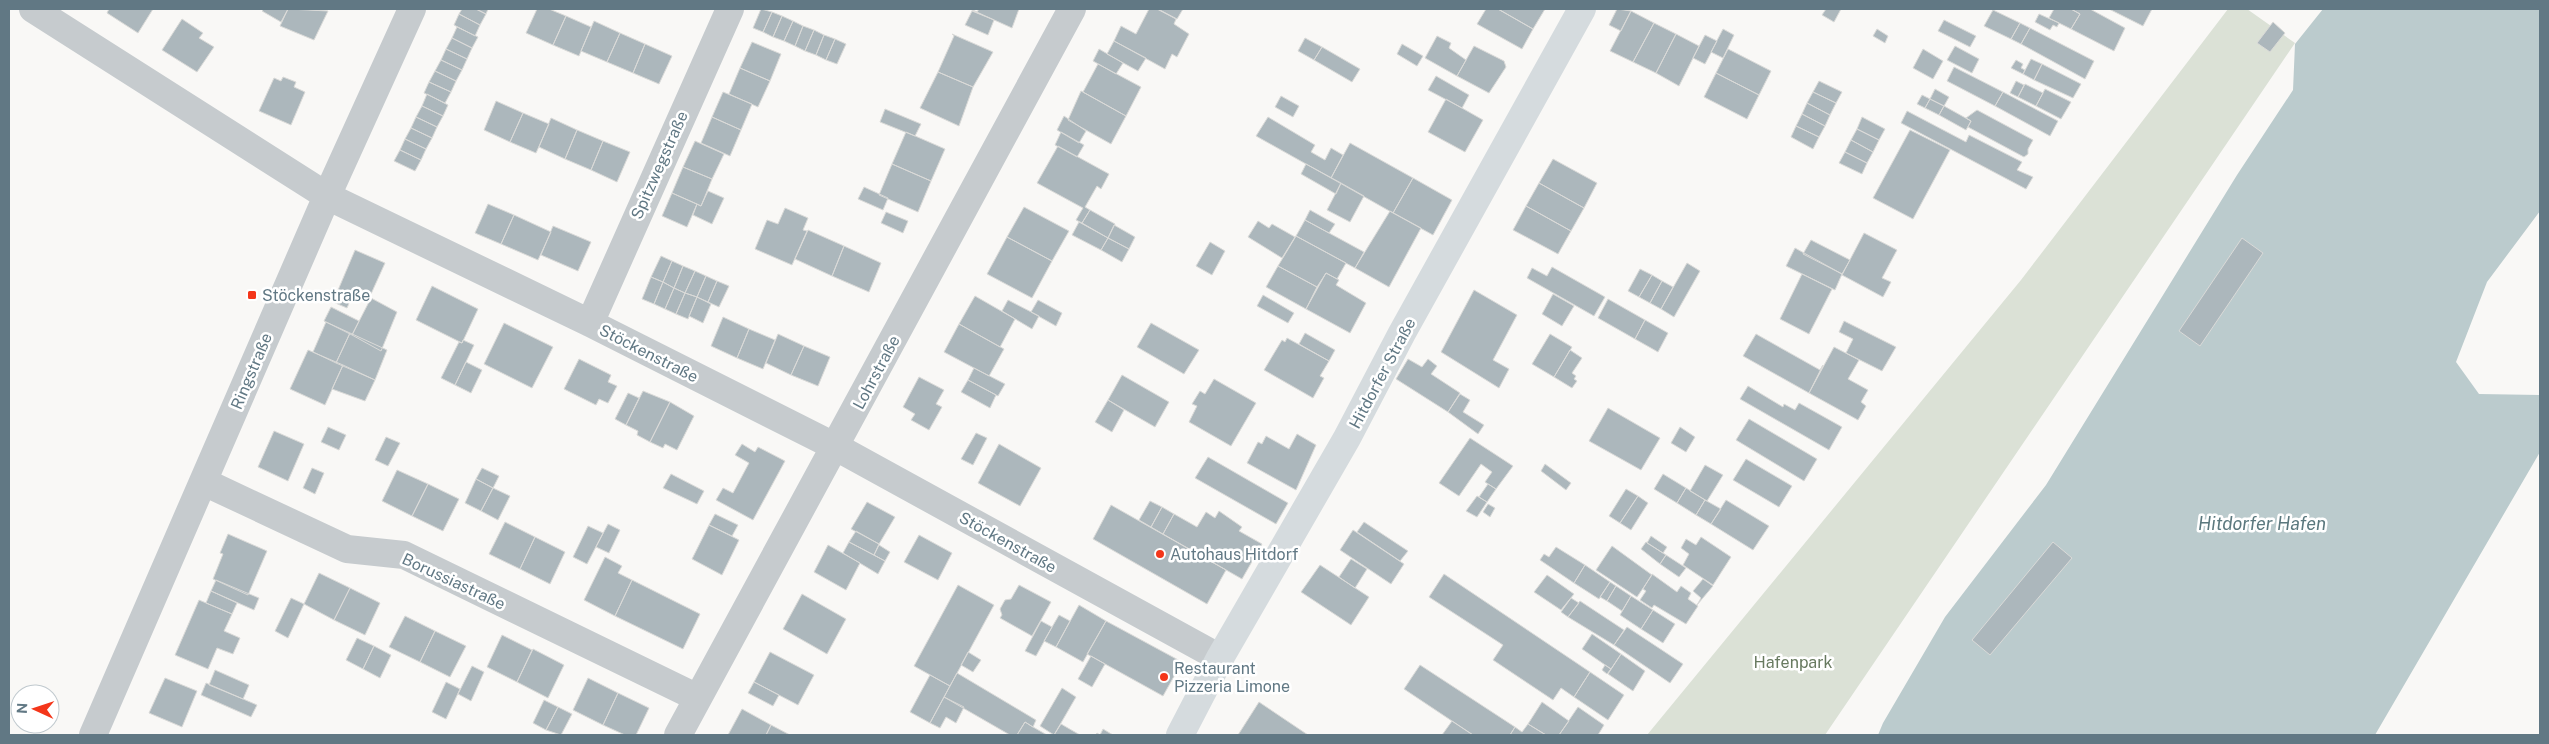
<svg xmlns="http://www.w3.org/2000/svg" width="2549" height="744" viewBox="0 0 2549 744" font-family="'Public Sans',sans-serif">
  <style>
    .green { fill: #dbe1d6 }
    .water { fill: #bbcbcd }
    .building { fill: #acb7bc; stroke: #dadad8 }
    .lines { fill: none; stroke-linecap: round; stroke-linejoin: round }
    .street { stroke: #c6cbce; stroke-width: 28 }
    .secondary { stroke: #d5dbde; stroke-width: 28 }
    .poi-dot { fill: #f4361a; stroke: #fff; stroke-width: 2 }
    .labels { text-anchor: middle; stroke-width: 5; stroke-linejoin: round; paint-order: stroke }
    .street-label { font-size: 16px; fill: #617884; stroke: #fff }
    .poi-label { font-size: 16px; fill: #617884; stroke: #fff; text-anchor: start }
    .park-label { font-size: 16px; fill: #687a60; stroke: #fff }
    .water-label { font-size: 18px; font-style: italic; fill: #5b787e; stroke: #fff }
  </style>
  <rect width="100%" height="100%" fill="#f9f8f6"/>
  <path class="green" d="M2228,9H2247L2295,43L1825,735H1647L2021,280Z"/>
  <path class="water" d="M2323,9H2540V211L2487,282L2456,362L2479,394L2540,395V452L2375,735H1878L1883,723L1945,617L2046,485L2237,175L2293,90L2295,44Z"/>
  <path class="building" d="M109,9H153L138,33L107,13Z
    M264,9H288L281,22L262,11Z
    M288,9L328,11L314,40L280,26Z
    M462,9H476L486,14L480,25L459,14Z
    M476,9H488L486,14Z
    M537,9H549L566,16L553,45L526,33Z
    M761,9L772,12L763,32L753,28Z
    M970,9L977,12L979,9H1019L1012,28Z
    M1149,9H1157L1176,19L1174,24L1189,34L1177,57L1172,54L1165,69L1114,41L1121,26L1136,34Z
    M1158,9H1183L1177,19Z
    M1486,9H1498L1533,29L1522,49L1477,24Z
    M1498,9H1545L1533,29Z
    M1617,9L1631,11L1621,31L1609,25Z
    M1826,9H1841L1834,22L1822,15Z
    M2054,9H2071L2080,14L2071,29L2049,18Z
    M2071,9H2090L2125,28L2114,51L2071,29L2080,14Z
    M2109,9H2152L2143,26Z
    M1993,10L2020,23L2011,39L1984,26Z
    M972,11L994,20L988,35L965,25Z
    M1631,11L1654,23L1633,62L1610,51Z
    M772,12L782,16L773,37L763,32Z
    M459,14L480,25L475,36L454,25Z
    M2039,14L2059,23L2057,27L2053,25L2050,30L2035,22Z
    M566,16L591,27L579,56L553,45Z
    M782,16L793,21L784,41L773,37Z
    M182,19L203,33L199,38L214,47L197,72L162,50Z
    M1944,20L1976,36L1970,47L1938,31Z
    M594,21L620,33L607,62L581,51Z
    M793,21L803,26L795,46L784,41Z
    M2273,22L2285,33L2270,52L2257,43Z
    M1654,23L1676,34L1656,73L1633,62Z
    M2020,23L2030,28L2021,44L2011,39Z
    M803,26L814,30L805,51L795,46Z
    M457,27L478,37L472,48L452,38Z
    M2030,28L2094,61L2085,79L2021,44Z
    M1723,29L1734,35L1723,58L1711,52Z
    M1877,29L1888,36L1885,43L1873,36Z
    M814,30L824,35L816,55L805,51Z
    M620,33L645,44L633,73L607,62Z
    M952,34L993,52L973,87L938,72L954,36Z
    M1676,34L1699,46L1679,86L1656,73Z
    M824,35L835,39L826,60L816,55Z
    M1705,35L1717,41L1705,64L1693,58Z
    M1437,36L1451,43L1449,48L1466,60L1457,76L1425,58Z
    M452,38L472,48L467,59L446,49Z
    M1305,38L1322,47L1314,60L1298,51Z
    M835,39L846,44L837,64L826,60Z
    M1114,41L1146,58L1138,71L1107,54Z
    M752,42L781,54L770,81L740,68Z
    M645,44L672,56L659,84L633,73Z
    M1402,44L1423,56L1417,66L1397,54Z
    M1474,46L1504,61L1506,67L1489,93L1457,76Z
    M1955,46L1979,59L1972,73L1947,60Z
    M1322,47L1360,69L1352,82L1314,60Z
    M446,49L467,59L462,70L441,60Z
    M1099,49L1123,63L1116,74L1093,61Z
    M1728,49L1771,71L1759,95L1716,73Z
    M1923,49L1943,61L1933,79L1913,68Z
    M2031,59L2042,64L2034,80L2023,74Z
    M441,60L462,70L456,81L435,71Z
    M2016,60L2023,64L2021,68L2025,70L2023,74L2011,68Z
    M1098,64L1141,87L1126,116L1083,92Z
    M2042,64L2081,84L2073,98L2034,80Z
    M1954,67L2003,92L1995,106L1947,81Z
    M740,68L770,81L758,107L729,94Z
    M435,71L456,81L451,92L429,82Z
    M938,72L973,87L959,126L920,108Z
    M1716,73L1759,95L1747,119L1704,97Z
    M1436,76L1469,95L1462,108L1428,90Z
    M283,77L296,82L294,87L305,92L291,125L259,111L274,78L281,81Z
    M1819,81L1842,92L1836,103L1813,92Z
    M2016,81L2024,85L2018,97L2010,93Z
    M429,82L451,92L445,103L424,93Z
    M2025,84L2043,93L2036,106L2018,97Z
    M1935,89L1949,97L1944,106L1930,99Z
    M2045,89L2071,102L2061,119L2036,106Z
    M1081,91L1126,116L1111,144L1068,120Z
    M723,92L752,104L741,130L712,117Z
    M1813,92L1836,103L1830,115L1807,103Z
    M2003,92L2058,121L2050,136L1995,106Z
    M427,94L448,105L443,116L422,106Z
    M1922,95L1930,99L1925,108L1917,104Z
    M1281,96L1299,106L1293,117L1275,107Z
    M1446,99L1483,120L1465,152L1428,132Z
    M1930,99L1944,106L1939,115L1925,108Z
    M496,101L523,113L510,142L484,130Z
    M1807,103L1830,115L1825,126L1802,114Z
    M422,106L443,116L437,127L416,117Z
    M1944,106L1971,121L1966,130L1939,115Z
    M885,109L921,124L915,136L880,122Z
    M1977,110L2033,140L2028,149V154L2024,157L1968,127L1971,121L1966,118Z
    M1907,111L1966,142L1969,135L2022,162L2017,170L2033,177L2026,189L1901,123Z
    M523,113L549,124L536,153L510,142Z
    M1802,114L1825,126L1819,137L1796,126Z
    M1064,116L1086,131L1079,143L1057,130Z
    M416,117L437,127L432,138L411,128Z
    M712,117L741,130L730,156L701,143Z
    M1268,117L1315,145L1311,152L1325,160L1331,148L1343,155L1331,178L1256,136Z
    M1862,117L1885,129L1879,140L1857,129Z
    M551,118L577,130L565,159L539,147Z
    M1796,126L1819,137L1813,149L1791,137Z
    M411,128L432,138L426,149L405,139Z
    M1857,129L1879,140L1873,152L1851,140Z
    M577,130L603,141L591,170L565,159Z
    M1910,130L1950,150L1913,219L1873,198Z
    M906,132L945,149L931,181L892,164Z
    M1061,132L1084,145L1077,157L1055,145Z
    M405,139L426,149L421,160L400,150Z
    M1851,140L1873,152L1867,163L1845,152Z
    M603,141L630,152L617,182L591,170Z
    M695,141L724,154L712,179L683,167Z
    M1350,143L1413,178L1393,213L1331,178Z
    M1058,146L1109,174L1101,189L1097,186L1085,207L1090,210L1082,223L1076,220L1083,208L1037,183Z
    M400,150L421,160L415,171L394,161Z
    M1845,152L1867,163L1862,174L1839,163Z
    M1553,159L1597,183L1584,208L1539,183Z
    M892,164L931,181L918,212L879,195Z
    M1306,164L1341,183L1336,194L1301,174Z
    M683,167L712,179L701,206L672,193Z
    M1413,178L1452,200L1433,235L1393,213Z
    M1341,183L1364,196L1350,222L1327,210Z
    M1539,183L1584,208L1571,231L1526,206Z
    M864,187L888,198L883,210L858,199Z
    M708,191L724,198L712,224L693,215L697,204L701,206Z
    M672,193L697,204L687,227L662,216Z
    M488,204L514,215L501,244L475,233Z
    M1526,206L1571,231L1558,254L1513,230Z
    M1024,207L1069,231L1052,261L1007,237Z
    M785,208L808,218L803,230L807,231L792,265L755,249L767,220L778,224Z
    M1090,210L1115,224L1108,238L1082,223Z
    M1310,210L1335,224L1329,233L1305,220Z
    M1390,211L1421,228L1389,287L1355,268Z
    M886,212L908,221L903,233L881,223Z
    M514,215L551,232L538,260L501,244Z
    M1305,220L1364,252L1355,268L1296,236Z
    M1258,221L1269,228L1272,224L1295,237L1282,258L1248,237Z
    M1079,222L1108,238L1101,250L1072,235Z
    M1114,225L1135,237L1129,249L1108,238Z
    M553,226L591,242L578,271L541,255Z
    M808,230L844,246L832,276L795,259Z
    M1864,233L1897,250L1882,278L1891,282L1883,297L1842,275Z
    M1296,236L1346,263L1337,279L1326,273L1317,287L1278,266Z
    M1007,237L1052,261L1032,298L987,274Z
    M1108,238L1129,249L1122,262L1101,250Z
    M2242,238L2263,253L2200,346L2179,331Z
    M1811,240L1850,260L1842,274L1803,254Z
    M1210,242L1225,251L1212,275L1196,266Z
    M844,246L881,263L869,292L832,276Z
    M1795,248L1842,274L1835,290L1786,266Z
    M355,250L385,263L371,294L356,287L347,308L333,302Z
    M661,256L672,261L663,282L651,277Z
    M672,261L683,266L674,288L663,282Z
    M1687,263L1700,271L1674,317L1661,309Z
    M683,266L695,271L685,293L674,288Z
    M1278,266L1317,287L1306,309L1266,287Z
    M1552,267L1605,297L1594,316L1527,278L1532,268L1547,276Z
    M1640,269L1652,275L1639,297L1628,291Z
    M695,271L706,276L697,297L685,293Z
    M1326,273L1339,280L1336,285L1366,303L1350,333L1306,309Z
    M1802,274L1832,289L1809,334L1780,319Z
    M1652,275L1662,281L1650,303L1639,297Z
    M706,276L717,281L708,302L697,297Z
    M651,277L663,282L654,304L642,299Z
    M717,281L729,286L719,307L708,302Z
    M1662,281L1673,287L1661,309L1650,303Z
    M663,282L674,288L665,309L654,304Z
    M432,286L478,309L462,343L416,320Z
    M674,288L685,293L676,314L665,309Z
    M1474,290L1517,315L1493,360L1509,369L1499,388L1441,352Z
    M685,293L697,297L688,319L676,314Z
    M1553,294L1574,306L1562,326L1542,314Z
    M1263,295L1294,313L1288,323L1257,306Z
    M975,296L1015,319L1000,347L959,324Z
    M697,297L711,304L703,323L689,316Z
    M371,298L397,312L381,351L352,335Z
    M1608,299L1645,320L1635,339L1598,318Z
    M1008,300L1039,316L1032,329L1002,311Z
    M1038,300L1062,313L1056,326L1031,312Z
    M331,307L359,321L352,335L324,321Z
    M723,317L749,329L737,358L711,346Z
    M1645,320L1668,333L1658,352L1635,339Z
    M1844,321L1896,347L1882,371L1846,353L1853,339L1839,332Z
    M326,322L350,333L336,363L313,352Z
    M504,323L553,347L532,388L484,364Z
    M1151,323L1199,350L1184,374L1137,347Z
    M959,324L1004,349L989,376L944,352Z
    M749,329L775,340L763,369L737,358Z
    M350,333L387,350L375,380L336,363Z
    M1305,333L1335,350L1329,361L1299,344Z
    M778,334L804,346L791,375L766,363Z
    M1550,334L1572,347L1554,377L1532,364Z
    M1756,334L1820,370L1823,365L1809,393L1743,356Z
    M1287,338L1329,361L1320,376L1324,378L1313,398L1264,370L1282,340L1285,342Z
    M463,340L474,345L455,385L441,378L459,342L462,343Z
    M804,346L830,357L818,386L791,375Z
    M1834,347L1859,360L1848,379L1868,390L1861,402L1866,406L1858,420L1809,393Z
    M308,350L343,365L325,405L290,389Z
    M1570,350L1582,358L1572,373L1576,376L1574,379L1577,381L1572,388L1554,377Z
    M579,359L611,375L608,382L617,386L608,403L599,399L596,405L564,389Z
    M1408,359L1422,367L1428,359L1437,366L1431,374L1460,393L1448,412L1396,379Z
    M466,362L482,370L471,393L455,385Z
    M343,365L375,380L365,401L332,389Z
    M974,368L1005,384L998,396L968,380Z
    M1122,375L1169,402L1155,427L1108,400Z
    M919,377L944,390L936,404L942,407L929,430L911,420L915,414L903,407Z
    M1214,379L1256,403L1231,446L1189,422L1197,406L1192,404L1200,391L1205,394Z
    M968,380L996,395L990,408L961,392Z
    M1748,386L1783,407L1784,404L1795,410L1799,403L1842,427L1829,450L1740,399Z
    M643,391L670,402L650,442L637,435L638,431L626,425Z
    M628,393L639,398L626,425L615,419Z
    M1460,394L1470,400L1463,412L1484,425L1478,434L1448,412Z
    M1108,400L1124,410L1112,432L1095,422Z
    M670,402L694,416L677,450L665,444L663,448L650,442Z
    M1608,408L1660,438L1641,470L1589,441Z
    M1749,419L1817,459L1804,481L1736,440Z
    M328,427L346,435L339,450L321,442Z
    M1680,427L1695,437L1686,452L1671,443Z
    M274,431L304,444L288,481L258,467Z
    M976,433L987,438L973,465L961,459Z
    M1297,434L1316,445L1296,490L1247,463L1258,442L1262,444L1266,436L1289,449Z
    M386,437L400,443L388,466L375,460Z
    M1470,438L1513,466L1496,489L1485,482L1492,472L1481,464L1459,496L1439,483Z
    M742,444L755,452L758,447L785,461L753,520L716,500L723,488L733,493L749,463L735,455Z
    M999,444L1041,468L1020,506L978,483Z
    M1208,457L1288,503L1276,524L1195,478Z
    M1746,459L1792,486L1779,507L1733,480Z
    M1545,464L1571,483L1566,490L1541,471Z
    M1705,465L1723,475L1707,501L1690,491Z
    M312,468L324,473L315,494L303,488Z
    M482,468L499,476L493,488L476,479Z
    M397,470L428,484L412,516L382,501Z
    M671,474L704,491L697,504L663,488Z
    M1663,474L1686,488L1677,503L1654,489Z
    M476,479L493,488L481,511L465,503Z
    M428,484L459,499L443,531L412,516Z
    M1488,484L1496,489L1487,502L1479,497Z
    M493,488L510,496L498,520L481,511Z
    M1686,488L1705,500L1696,515L1677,503Z
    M1626,489L1638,496L1620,523L1609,516Z
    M1477,496L1487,502L1477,517L1466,511Z
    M1638,496L1648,503L1631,530L1620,523Z
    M1705,500L1721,509L1711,524L1696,515Z
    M1726,500L1769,526L1753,550L1711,524Z
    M1150,501L1162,507L1151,527L1139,520Z
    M867,502L895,517L879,544L851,529Z
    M1488,504L1495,508L1490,517L1483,512Z
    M1111,505L1226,570L1207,604L1093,539Z
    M1162,507L1174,514L1163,534L1151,527Z
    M1219,511L1242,527L1239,531L1262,544L1242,579L1163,534L1174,514L1197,527L1206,512L1215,518Z
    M715,514L738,525L732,536L709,525Z
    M505,522L535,537L520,569L489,554Z
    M1364,522L1408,551L1400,561L1357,532Z
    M608,524L620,530L609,553L596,547Z
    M709,525L739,540L722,575L692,559Z
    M588,526L603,533L587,564L573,557Z
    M1353,530L1404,564L1391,584L1340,550Z
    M856,531L879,544L874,555L849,542Z
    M228,534L267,551L248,595L213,579L223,554L220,553Z
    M919,535L952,553L938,580L904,562Z
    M1651,536L1667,547L1663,553L1647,543Z
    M535,537L565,552L550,584L520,569Z
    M1701,537L1731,557L1713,585L1683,565L1689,554L1681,548L1686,539L1696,545Z
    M849,542L885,561L878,574L843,553Z
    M1646,542L1666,555L1660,564L1641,549Z
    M2053,542L2072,558L1990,655L1972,640Z
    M828,545L860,563L846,590L814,572Z
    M879,545L890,552L885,561L874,555Z
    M1612,546L1652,575L1637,597L1596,570Z
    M1556,547L1585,565L1574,583L1540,560L1544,554L1549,557Z
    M1666,555L1686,568L1679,577L1660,564Z
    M605,557L622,566L618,573L632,580L615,616L584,600Z
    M1351,559L1367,569L1355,588L1339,577Z
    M1320,565L1369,597L1351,625L1301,592Z
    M1585,565L1610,582L1599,599L1574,583Z
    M319,573L350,588L334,620L304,604Z
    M1444,574L1590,672L1574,697L1561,688L1553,700L1493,660L1503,645L1429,597Z
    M1652,574L1677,592L1681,586L1691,593L1688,599L1698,606L1686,624L1654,605L1652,608L1640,600L1646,591L1643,589Z
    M1547,575L1574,594L1561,610L1534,592Z
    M1703,579L1713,586L1697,605L1701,598L1693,591Z
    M216,580L259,598L254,610L211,591Z
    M632,580L700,614L683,649L615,616Z
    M1610,582L1616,586L1607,601L1600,597Z
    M958,585L994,605L950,686L914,666Z
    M1019,585L1051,602L1032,636L1000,618L1002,615L1000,609L1005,600L1011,599Z
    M1616,586L1631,596L1622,611L1607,601Z
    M350,588L380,603L365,635L334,620Z
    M211,591L237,603L232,614L206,603Z
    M802,594L846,619L827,654L783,629Z
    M1631,596L1653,610L1641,629L1620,615Z
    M291,598L304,604L288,638L275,631Z
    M1571,598L1579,603L1568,617L1561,612Z
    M199,600L232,614L224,631L240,638L233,654L217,648L208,669L175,655Z
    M1580,601L1624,630L1614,645L1568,617Z
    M1079,605L1106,621L1083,662L1056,647Z
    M1653,610L1675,624L1663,643L1641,629Z
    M1059,615L1070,621L1056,647L1044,641Z
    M405,616L435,631L420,662L389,647Z
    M1041,621L1052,627L1036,656L1025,651Z
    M1106,621L1182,662L1163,696L1087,654Z
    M1627,627L1683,664L1670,683L1614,645Z
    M435,631L466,646L450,677L420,662Z
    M1592,634L1621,654L1611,669L1582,649Z
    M502,635L532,650L517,682L487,667Z
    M357,638L374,646L363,669L346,660Z
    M374,646L391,655L380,678L363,669Z
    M533,649L564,665L548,698L517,682Z
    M770,652L814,675L798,705L754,682Z
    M968,652L981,660L973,672L961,665Z
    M1621,654L1645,671L1633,691L1608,674Z
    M1091,656L1105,664L1092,687L1078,679Z
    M1420,665L1515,727L1510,735H1473L1404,689Z
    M1605,665L1611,669L1607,674L1602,670Z
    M472,666L484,672L471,701L458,694Z
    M215,670L249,685L243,699L209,685Z
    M1590,672L1624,695L1608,720L1574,697Z
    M957,673L1036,720L1033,727L1025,722L1017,735H1010L944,697Z
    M930,675L950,686L930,723L910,712Z
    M165,678L197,691L182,727L149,713Z
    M588,678L618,693L603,725L573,710Z
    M446,682L460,689L446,719L432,712Z
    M754,682L779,695L773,706L748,693Z
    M206,683L257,705L251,717L201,695Z
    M1062,688L1076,697L1054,735L1040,726Z
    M618,693L649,708L636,735H625L603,725Z
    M944,697L964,707L956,723L946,717L940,728L930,723Z
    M544,700L558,707L546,730L533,723Z
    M1259,702L1308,735H1238Z
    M1542,702L1569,721L1559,735H1546L1528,724Z
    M558,707L572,714L561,735L546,730Z
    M1578,707L1604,725L1598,735H1559Z
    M742,709L771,725L766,735H728Z
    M1452,721L1473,735H1442Z
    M1025,722L1033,727L1047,735H1017Z
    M1061,724L1080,735H1054Z
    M1528,724L1546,735H1510L1515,727L1522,732Z
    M771,725L790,735H766Z
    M1103,729L1113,735H1095L1097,733L1100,735Z"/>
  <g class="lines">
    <path class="street" d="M33,9L327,196L590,323L836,447L1220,658
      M590,323L730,9
      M204,482L347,549L404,555L698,698
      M93,735L327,196L412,9
      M678,735L1072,9"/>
    <path class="secondary" d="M1180,735L1220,658L1347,438L1402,333L1582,9"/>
  </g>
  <g class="poi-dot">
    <rect x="247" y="290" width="10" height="10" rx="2.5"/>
    <circle cx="1160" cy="554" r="5"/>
    <circle cx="1164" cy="677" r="5"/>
  </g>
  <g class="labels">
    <g class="street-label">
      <text transform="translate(659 165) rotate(-66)" y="6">Spitzwegstraße</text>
      <text transform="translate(649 353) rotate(27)" y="6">Stöckenstraße</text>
      <text transform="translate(251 371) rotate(-67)" y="6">Ringstraße</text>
      <text transform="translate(876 372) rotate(-62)" y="6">Lohrstraße</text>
      <text transform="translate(1382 373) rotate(-62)" y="6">Hitdorfer Straße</text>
      <text transform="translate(1008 542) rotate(29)" y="6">Stöckenstraße</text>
      <text transform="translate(454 581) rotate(25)" y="6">Borussiastraße</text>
    </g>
    <g class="poi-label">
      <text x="262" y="301">Stöckenstraße</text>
      <text x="1170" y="560">Autohaus Hitdorf</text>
      <text x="1174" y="674">Restaurant<tspan x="1174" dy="18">Pizzeria Limone</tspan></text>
    </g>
    <g class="park-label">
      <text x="1793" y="668">Hafenpark</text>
    </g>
    <g class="water-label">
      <text x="2262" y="530">Hitdorfer Hafen</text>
    </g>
  </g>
  <rect width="2549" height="744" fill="none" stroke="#617884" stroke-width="20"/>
  <g transform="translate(35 709) rotate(273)"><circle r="24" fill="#ffffff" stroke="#c0c9ce"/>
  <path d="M0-4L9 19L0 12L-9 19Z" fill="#f4361a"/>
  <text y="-8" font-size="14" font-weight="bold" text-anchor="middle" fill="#617884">N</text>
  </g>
</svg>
